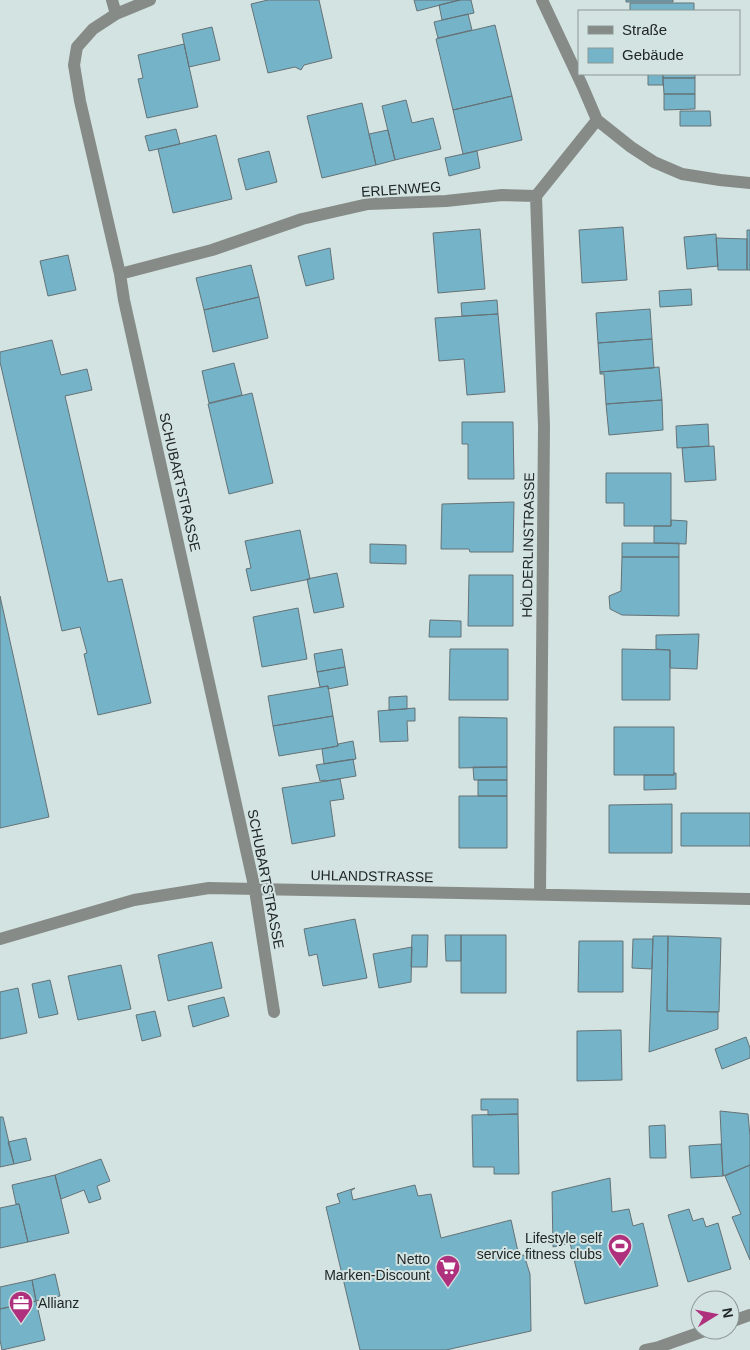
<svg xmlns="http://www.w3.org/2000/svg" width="750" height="1350" viewBox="0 0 750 1350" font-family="Helvetica,sans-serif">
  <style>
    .building { fill: #75b4c8; stroke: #657277 }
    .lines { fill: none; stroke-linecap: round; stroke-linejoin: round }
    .minor { stroke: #868b87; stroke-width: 12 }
    .labels { text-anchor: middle; stroke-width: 4; stroke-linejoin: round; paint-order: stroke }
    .street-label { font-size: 14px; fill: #202626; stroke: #d3e3e1 }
    .poi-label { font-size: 14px; fill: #202626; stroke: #d3e3e1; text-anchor: end }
  </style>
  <rect width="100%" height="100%" fill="#d3e3e1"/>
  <path class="building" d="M268,0H319L332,58L304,65L301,70L295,67L268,73L251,4Z
    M414,0H460L417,11Z
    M460,0H471L474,13L442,20L439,5Z
    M626,0H673V2H626Z
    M630,3H694V11H630Z
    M468,14L472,30L438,38L434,22Z
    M495,25L512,96L453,110L436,39Z
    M212,27L220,60L189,67L182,34Z
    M184,44L198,107L147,118L138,79L143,78L138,55Z
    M648,74H663V85H648Z
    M663,74H695V78H663Z
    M663,78H695V94H664Z
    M664,94H695V109L664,110Z
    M512,96L522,140L463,154L453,110Z
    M406,100L412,123L433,118L441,149L395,160L382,106Z
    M362,103L376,165L322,178L307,116Z
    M680,111H710L711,126H680Z
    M176,129L180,144L149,151L145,136Z
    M388,130L395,160L376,165L369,134Z
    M216,135L232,199L173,213L158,149Z
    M269,151L277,182L246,190L238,159Z
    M477,151L480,168L449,176L445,158Z
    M623,227L627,280L582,283L579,230Z
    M480,229L485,289L438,293L433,233Z
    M747,230H750V270H747Z
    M716,234L718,266L687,269L684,237Z
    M716,238L747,239V270H718Z
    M330,248L334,279L306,286L298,256Z
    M68,255L76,290L48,296L40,261Z
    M251,265L259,297L204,310L196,278Z
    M691,289L692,305L660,307L659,291Z
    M259,297L268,338L213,352L204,310Z
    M497,300L498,314L462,316L461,303Z
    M650,309L652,339L598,343L596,313Z
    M498,314L505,392L467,395L464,359L439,361L435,318Z
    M652,339L654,368L600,372L598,343Z
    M52,340L61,375L87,369L92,390L65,396L108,582L122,579L151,703L98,715L84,654L87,653L80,627L62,631L0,362V352Z
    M234,363L242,395L209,403L202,371Z
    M659,367L662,400L606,404L604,374H600V372Z
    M252,393L273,483L229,494L208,404Z
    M662,400L663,430L609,435L606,404Z
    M462,422H513L514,479H468V444H462Z
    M708,424L709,446L677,448L676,426Z
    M714,446L716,480L685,482L682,448Z
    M606,473H671V526H624V503H606Z
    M514,502L513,552H470L469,549H441L442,504Z
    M671,520L687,521L686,544L654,543V526H671Z
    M300,530L310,579L251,591L246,569L251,568L245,541Z
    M622,543H679V557H622Z
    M370,544L406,545V564L370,563Z
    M622,557H679V616L622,615L610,609L609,596L621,591Z
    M337,573L344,607L314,613L307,579Z
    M469,575H513V626H468Z
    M0,596L49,817L0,828Z
    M298,608L307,659L262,667L253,617Z
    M430,620L461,621V637H429Z
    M699,634L697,669L670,668V650L656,649V635Z
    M342,649L345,667L317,672L314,654Z
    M450,649H508V700H449Z
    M622,649L670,650V700H622Z
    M345,667L348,685L328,689V686L320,687L317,672Z
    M328,686L333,716L273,726L268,696Z
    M407,696V709L389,710V697Z
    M415,708V721H407L408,741L380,742L378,711Z
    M333,716L338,746L279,756L273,726Z
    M459,717L507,718V767L459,768Z
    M614,727H674V775H614Z
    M353,741L356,759L324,764L322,749L338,746V744Z
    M353,759L356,776L326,781V780L320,781L316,765Z
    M473,767H507V780H474Z
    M674,773H676V789L644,790V775H674Z
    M340,779L344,799L330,801L335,836L292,844L282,788Z
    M478,780H507V796H478Z
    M459,796H507V848H459Z
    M672,804V853H609V805Z
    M681,813H750V846H681Z
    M355,919L367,978L323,986L317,954L309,956L304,929Z
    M412,935H428L427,967H411Z
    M445,935H461V961H446Z
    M461,935H506V993H461Z
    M653,936H668L667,1011L718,1012V1029L649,1052Z
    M668,936L721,938L719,1012L667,1011Z
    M633,939H653L652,969L632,968Z
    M579,941H623V992H578Z
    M212,942L222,988L168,1001L158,955Z
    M412,947L411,982L379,988L373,954Z
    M121,965L131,1009L78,1020L68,976Z
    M50,980L58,1014L39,1018L32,984Z
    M18,988L27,1033L0,1039V992Z
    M224,997L229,1016L193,1027L188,1006Z
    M155,1011L161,1036L142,1041L136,1015Z
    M621,1030L622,1080L577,1081V1031Z
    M746,1037L750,1048V1058L722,1069L715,1049Z
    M481,1099H518V1114L488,1115V1110H481Z
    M720,1111L748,1114L750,1136V1165L723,1176Z
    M518,1114L519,1174H494V1167H473L472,1115Z
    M0,1117H3L14,1164L0,1167Z
    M665,1125L666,1158H650L649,1126Z
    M26,1138L31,1160L14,1164L8,1142Z
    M721,1144L723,1176L691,1178L689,1146Z
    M101,1159L110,1181L97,1186L101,1199L89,1203L84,1190L61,1199L55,1175Z
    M750,1165V1260L732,1217L741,1214L725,1176Z
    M55,1175L69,1233L28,1242L19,1204H16L12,1185Z
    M610,1178L612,1212L629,1209L633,1226L643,1223L658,1286L585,1304L570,1243L553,1247L552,1192Z
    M415,1185L418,1196L431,1194L441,1238L511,1220L519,1256L524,1255L530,1274L531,1331L446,1350H360L326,1207L340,1203L337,1194L355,1188L351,1191L353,1200Z
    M19,1204L28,1242L0,1248V1208Z
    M689,1209L693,1221L703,1218L706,1227L718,1223L731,1269L688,1282L668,1215Z
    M55,1274L60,1296L36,1301L32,1280Z
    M32,1280L36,1301L0,1309V1287Z
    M36,1301L45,1340L2,1350L0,1340V1309Z"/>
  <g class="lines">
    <path class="minor" d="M112,0L116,14
      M150,0L116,14L93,29L77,47L74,65L80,101L120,274L124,300L255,890L274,1012
      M542,0L582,85L597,120L631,147L654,162L682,174L720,180L750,183
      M536,196L544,426L540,894
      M120,274L212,250L302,219L368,204L446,201L502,195L536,196L597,120
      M0,939L134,900L209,888L750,899
      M730,1322L750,1315
      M645,1350L659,1347L707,1330"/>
  </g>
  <defs>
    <symbol id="stadium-pin" viewBox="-11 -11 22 30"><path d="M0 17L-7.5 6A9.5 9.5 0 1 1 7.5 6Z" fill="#af307d" stroke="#d3e3e1"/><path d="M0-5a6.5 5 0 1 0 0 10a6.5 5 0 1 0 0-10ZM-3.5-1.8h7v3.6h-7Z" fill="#fff"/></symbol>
    <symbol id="supermarket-pin" viewBox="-11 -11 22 30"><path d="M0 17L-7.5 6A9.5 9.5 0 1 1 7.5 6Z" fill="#af307d" stroke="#d3e3e1"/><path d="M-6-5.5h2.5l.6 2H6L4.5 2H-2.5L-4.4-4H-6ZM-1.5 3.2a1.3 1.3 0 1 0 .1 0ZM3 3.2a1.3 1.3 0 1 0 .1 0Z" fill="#fff"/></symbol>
    <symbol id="office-pin" viewBox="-11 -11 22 30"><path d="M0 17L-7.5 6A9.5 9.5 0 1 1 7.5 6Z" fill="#af307d" stroke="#d3e3e1"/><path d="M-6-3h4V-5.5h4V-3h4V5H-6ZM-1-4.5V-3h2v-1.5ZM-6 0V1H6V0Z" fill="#fff"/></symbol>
  </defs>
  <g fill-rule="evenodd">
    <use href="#stadium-pin" x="606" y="1232" width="28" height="38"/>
    <use href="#supermarket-pin" x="434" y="1253" width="28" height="38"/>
    <use href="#office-pin" x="7" y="1289" width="28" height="38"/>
  </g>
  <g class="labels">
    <g class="street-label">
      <text transform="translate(401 189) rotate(-4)" y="5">ERLENWEG</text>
      <text transform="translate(180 482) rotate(77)" y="5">SCHUBARTSTRASSE</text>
      <text transform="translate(528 545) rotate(-89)" y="5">HÖLDERLINSTRASSE</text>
      <text transform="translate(372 876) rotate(1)" y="5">UHLANDSTRASSE</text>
      <text transform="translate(266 879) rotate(79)" y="5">SCHUBARTSTRASSE</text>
    </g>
    <g class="poi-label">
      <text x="602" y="1243">Lifestyle self<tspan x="602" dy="16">service fitness clubs</tspan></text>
      <text x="430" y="1264">Netto<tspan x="430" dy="16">Marken-Discount</tspan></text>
      <text x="38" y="1308" text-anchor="start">Allianz</text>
    </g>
  </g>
  <rect x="578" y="10" width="162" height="65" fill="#d3e3e1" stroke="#8b9796"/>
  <rect x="588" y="26" width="25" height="8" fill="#868b87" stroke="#8b9796"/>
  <text x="622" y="35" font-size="15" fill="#202626">Straße</text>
  <rect x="588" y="48" width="25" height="15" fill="#75b4c8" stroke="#8b9796"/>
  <text x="622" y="60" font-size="15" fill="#202626">Gebäude</text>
  <g transform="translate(715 1315) rotate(80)"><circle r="24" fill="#d3e3e1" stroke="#8b9796"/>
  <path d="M0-4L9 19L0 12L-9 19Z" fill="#af307d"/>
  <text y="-8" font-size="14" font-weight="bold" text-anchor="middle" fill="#202626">N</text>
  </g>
</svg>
